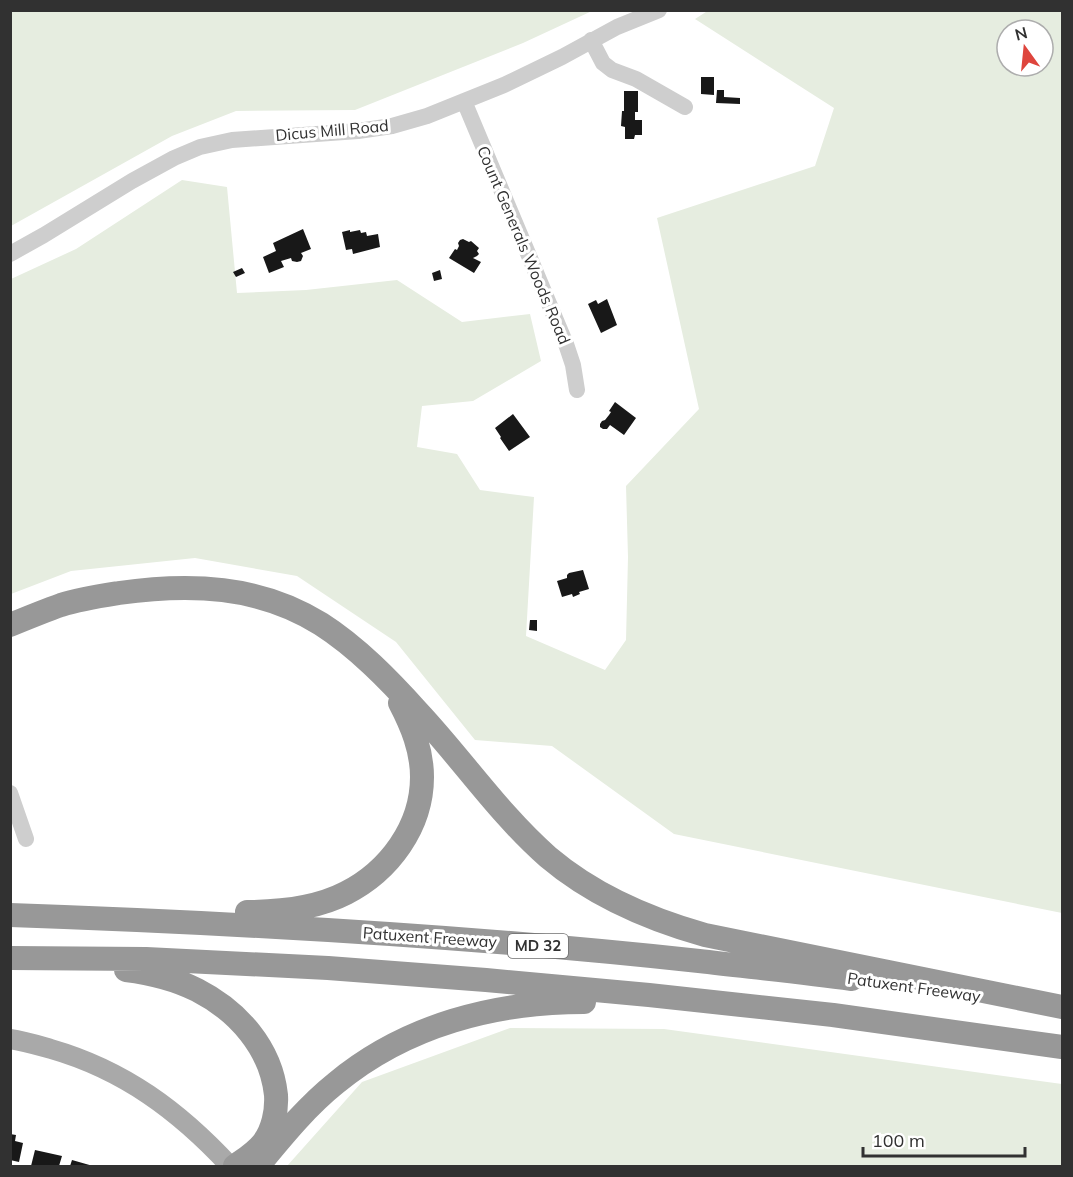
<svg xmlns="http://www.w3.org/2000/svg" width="1073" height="1177" viewBox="0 0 1073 1177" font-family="Mulish,sans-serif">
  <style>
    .green { fill: #e6ede0; fill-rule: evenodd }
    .building { fill: #181818 }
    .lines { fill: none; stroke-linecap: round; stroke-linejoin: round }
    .minor { stroke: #cecece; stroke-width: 16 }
    .major { stroke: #a9a9a9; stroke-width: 20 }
    .highway { stroke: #989898; stroke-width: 24 }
    .labels { text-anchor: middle; stroke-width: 6; stroke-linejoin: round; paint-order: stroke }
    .shield { fill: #fff; stroke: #6f6f6f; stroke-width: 1.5 }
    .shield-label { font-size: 15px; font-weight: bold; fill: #313131 }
    .street-label { font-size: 16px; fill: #313131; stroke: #fff }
  </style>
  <rect width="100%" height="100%" fill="#fff"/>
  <path class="green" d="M11,10H592V11L523,43L355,110L236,111L172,136L11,226Z
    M709,10L1062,11V913L674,834L552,746L475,740L396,642L297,576L195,558L71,571L11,594V279L76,249L182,180L227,187L237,293L306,290L397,280L462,322L530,314L541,361L473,401L422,406L417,447L457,454L480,490L534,497L526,636L605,670L626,640L628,557L626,486L699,409L657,218L815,166L834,108L695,19ZM1007,30H1043V66H1007Z
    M510,1028L664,1029L1062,1084V1166H287L362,1082Z"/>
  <path class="building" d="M701,77H714V95L701,94Z
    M717,90H724V97L740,98V104L716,103Z
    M624,91H638V112H635V120H642V135H635L634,139H625V127L621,126L622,111H624Z
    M303,229L311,249L301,253L303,256L301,261L297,262L292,261L291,258L281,261L284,267L269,273L263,257L276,251L273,243Z
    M350,230V232L360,230L361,233L366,232L367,236L378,234L380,247L353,254L352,249L346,250L342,232Z
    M463,239L469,242L471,241L479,248L477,251L479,254L477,256L473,258L481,262L474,273L449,258L455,249L457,250L459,246L458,243L460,240Z
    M242,268L245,273L236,277L233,272Z
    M440,270L442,279L434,281L432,273Z
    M607,299L617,325L601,333L588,304L596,300L598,304Z
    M615,402L636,418L624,435L610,425L607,429H603L600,427V424L602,421L605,420L609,415L611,412L609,411Z
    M513,414L530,437L509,451L500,438L501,437L495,428Z
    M583,570L589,589L579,592L580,594L573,597L572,594L562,597L557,581L567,578V575L569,573Z
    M530,620H537V631L529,630Z
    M10,1134L16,1135L15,1141L23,1143L19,1162L10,1160Z
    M35,1150L62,1156L59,1166H31Z
    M72,1160L93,1166H70Z"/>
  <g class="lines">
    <path class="minor" d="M591,40L603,63L612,70L636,79L685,107
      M464,101L566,344L573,365L577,390
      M10,254L44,235L132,181L174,158L200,147L232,140L358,131L392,126L427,116L504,85L562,57L617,27L659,10
      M10,793L26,839"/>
    <path class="major" d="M10,1039C24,1041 37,1045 51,1049C124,1070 179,1111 230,1166"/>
    <path class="highway" d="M10,625C27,618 44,611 61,605C80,599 100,596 119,593C189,583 259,585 321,624C357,647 389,680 418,712C462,759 499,814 548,857C594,896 648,919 705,935L1062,1007
      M247,912C278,912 317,908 346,893C389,871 422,827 422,777C422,750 412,726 400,703
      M10,915C240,923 470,936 699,961C750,967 801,972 852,979
      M10,958L146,959L328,968L486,980L649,995L833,1015L1062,1047
      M126,970C150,973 175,979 197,990C238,1011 271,1048 276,1095C277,1111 273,1130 263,1143C255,1153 245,1159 235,1166
      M258,1166C282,1137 306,1107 336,1083C406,1025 495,1002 584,1002"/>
  </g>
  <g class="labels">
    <rect class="shield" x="508" y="934" width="60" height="24" rx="4.5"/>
    <g class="shield-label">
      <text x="538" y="951">MD 32</text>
    </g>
    <g class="street-label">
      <text transform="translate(332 130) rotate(-5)" y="6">Dicus Mill Road</text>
      <text transform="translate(524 245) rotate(67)" y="6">Count Generals Woods Road</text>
      <text transform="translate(430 937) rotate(4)" y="6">Patuxent Freeway</text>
      <text transform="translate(914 987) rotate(8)" y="6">Patuxent Freeway</text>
    </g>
  </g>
  <rect width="1073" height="1177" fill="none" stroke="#313131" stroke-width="24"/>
  <g transform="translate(1025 48) rotate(345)"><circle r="28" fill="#ffffff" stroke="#adadad" stroke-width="1.5"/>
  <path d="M0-4.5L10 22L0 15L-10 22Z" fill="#de453d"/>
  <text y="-9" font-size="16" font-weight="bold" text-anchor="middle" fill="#313131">N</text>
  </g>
  <path d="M863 1147v9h162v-9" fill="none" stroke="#313131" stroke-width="3"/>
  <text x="872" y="1147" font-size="18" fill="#313131" stroke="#ffffff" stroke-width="4.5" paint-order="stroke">100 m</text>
</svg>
